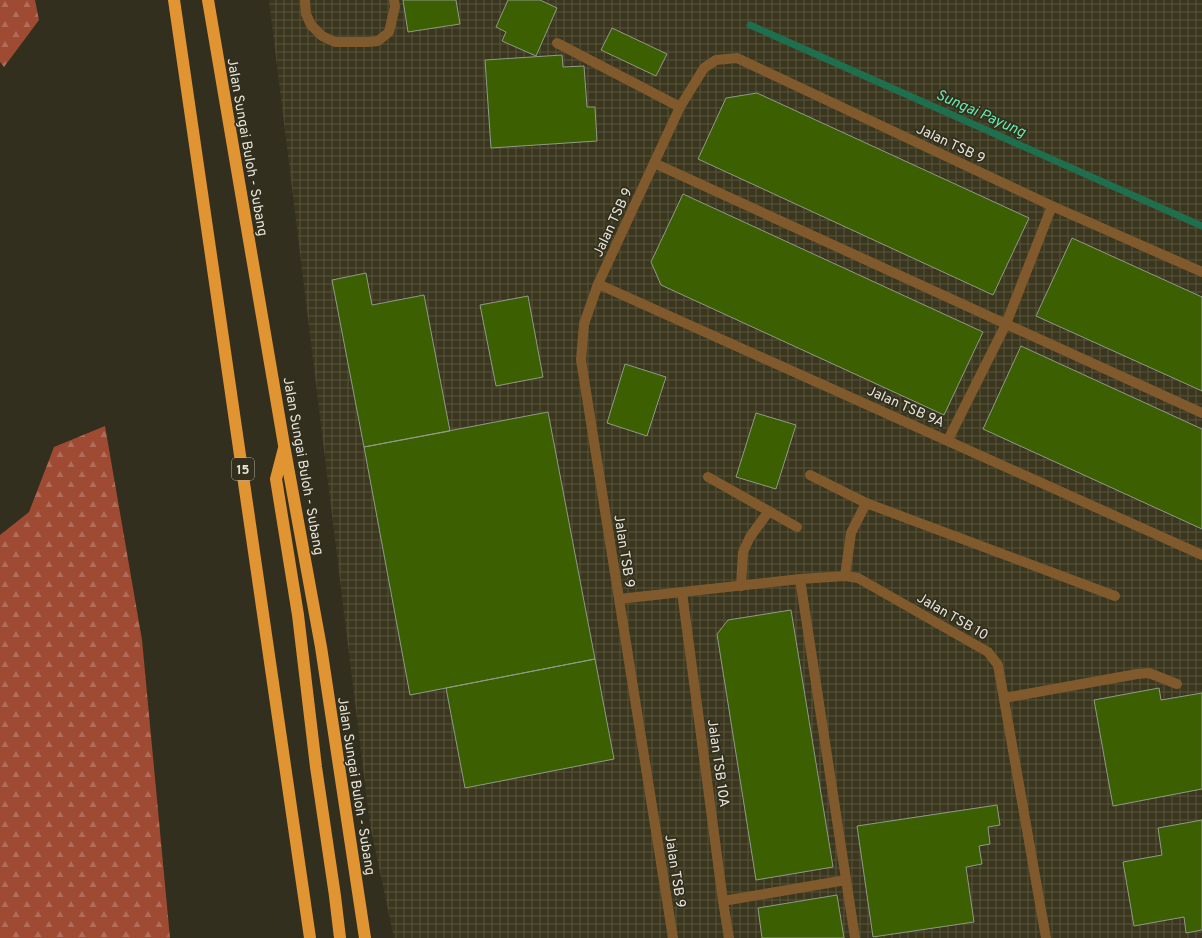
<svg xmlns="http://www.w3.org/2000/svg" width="1202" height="938" viewBox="0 0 1202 938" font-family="Overpass,sans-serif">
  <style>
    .industrial { fill: url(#industrial-grid) }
    .forest { fill: url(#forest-firs) }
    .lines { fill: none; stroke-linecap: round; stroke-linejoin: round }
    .stream { stroke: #1f6f4e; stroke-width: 7 }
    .building { fill: #3c5f02; stroke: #909a88 }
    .lane { stroke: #80592c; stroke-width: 10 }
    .street { stroke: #80592c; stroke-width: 10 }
    .highway { stroke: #e19432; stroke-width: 12 }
    .labels { text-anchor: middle; stroke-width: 3.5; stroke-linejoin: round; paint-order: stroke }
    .shield { fill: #322f1e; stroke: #b0aea1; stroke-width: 1 }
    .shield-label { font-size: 13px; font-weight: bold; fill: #e6e4d9 }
    .street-label { font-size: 14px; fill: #e6e4d9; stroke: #322f1e }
    .water-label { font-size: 15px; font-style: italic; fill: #64ebaf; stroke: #322f1e }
  </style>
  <defs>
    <pattern id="industrial-grid" width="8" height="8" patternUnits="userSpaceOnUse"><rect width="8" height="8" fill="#3b361e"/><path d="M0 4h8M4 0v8" fill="none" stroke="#57533e"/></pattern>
    <pattern id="forest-firs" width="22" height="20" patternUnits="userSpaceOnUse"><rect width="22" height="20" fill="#9f4b34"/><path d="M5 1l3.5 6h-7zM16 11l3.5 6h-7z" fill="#b16d5a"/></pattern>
  </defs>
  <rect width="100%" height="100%" fill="#322f1e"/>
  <path class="industrial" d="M269,0H1202V938H394L370,825Z"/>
  <path class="forest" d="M0,0H35L39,20L4,67L0,62Z
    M105,426L142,640L170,938H0V535L29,512L54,447Z"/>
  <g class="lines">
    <path class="stream" d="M750,25L1202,226"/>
  </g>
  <path class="building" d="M403,0H456L460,24L408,32Z
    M508,0H540L557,8L536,56L502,41L506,32L496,27Z
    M612,28L667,54L656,76L601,50Z
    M562,55L563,67L584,66L587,107H595L597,141L491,148L485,60Z
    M757,93L1029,218L993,295L698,159L726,98Z
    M683,194L983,332L944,415L661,285L651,262Z
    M1072,238L1202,297V391L1036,316Z
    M366,273L372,305L424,295L450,431L364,447L332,280Z
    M528,296L543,377L496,386L480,305Z
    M1021,346L1202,429V529L983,429Z
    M625,364L666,377L647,436L607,423Z
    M548,412L595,659L410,695L364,447Z
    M756,413L796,425L776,489L736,477Z
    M791,610L833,867L756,880L717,634L728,620Z
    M595,659L614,759L465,788L446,688Z
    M1159,688L1161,700L1202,693V789L1113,806L1094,700Z
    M997,805L1000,825L988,827L990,844L979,846L982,864L966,867L974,922L873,937L857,826Z
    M1202,820V930L1186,933L1184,917L1134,926L1123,862L1162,855L1158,828Z
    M837,895L844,938H762L758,908Z"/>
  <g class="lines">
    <path class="lane" d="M305,0L306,14L311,25L322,36L335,42H368L378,41L389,32L395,7L394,0
      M557,43L680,107
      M654,163L1006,324L1202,413
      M948,440L1006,324L1052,206
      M810,475L866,503L1115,596
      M708,477L797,527
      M845,576L851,533L866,503
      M800,579L855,938
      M741,586L743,552L750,537L769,511
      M1004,698L1137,674L1149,673L1177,684
      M723,901L846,880"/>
    <path class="street" d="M598,284L1202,555
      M682,592L723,901L729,938
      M619,599L800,579L845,576L858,578L988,652L998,665L1046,938
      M673,938L581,360L584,324L598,284L680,107L704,68L716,60L737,58L1052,206L1202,272"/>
    <path class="highway" d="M174,0L310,938
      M208,0L284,445L321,647L365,938
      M284,448L276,479L298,615L316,767L335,896L340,938"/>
  </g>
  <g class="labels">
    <rect class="shield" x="232" y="458" width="22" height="22" rx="3"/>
    <g class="shield-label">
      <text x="243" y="474">15</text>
    </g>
    <g class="street-label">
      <text transform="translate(951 143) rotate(25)" y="5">Jalan TSB 9</text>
      <text transform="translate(248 147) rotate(80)" y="5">Jalan Sungai Buloh - Subang</text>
      <text transform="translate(612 222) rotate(-65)" y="5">Jalan TSB 9</text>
      <text transform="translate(906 406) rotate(24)" y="5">Jalan TSB 9A</text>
      <text transform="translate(304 466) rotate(80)" y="5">Jalan Sungai Buloh - Subang</text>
      <text transform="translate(625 551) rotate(81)" y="5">Jalan TSB 9</text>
      <text transform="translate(953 616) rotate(30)" y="5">Jalan TSB 10</text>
      <text transform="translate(719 763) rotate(82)" y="5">Jalan TSB 10A</text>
      <text transform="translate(357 786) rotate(81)" y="5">Jalan Sungai Buloh - Subang</text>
      <text transform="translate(676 871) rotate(81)" y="5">Jalan TSB 9</text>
    </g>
    <g class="water-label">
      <text transform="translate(981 113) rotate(24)" y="5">Sungai Payung</text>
    </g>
  </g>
</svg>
